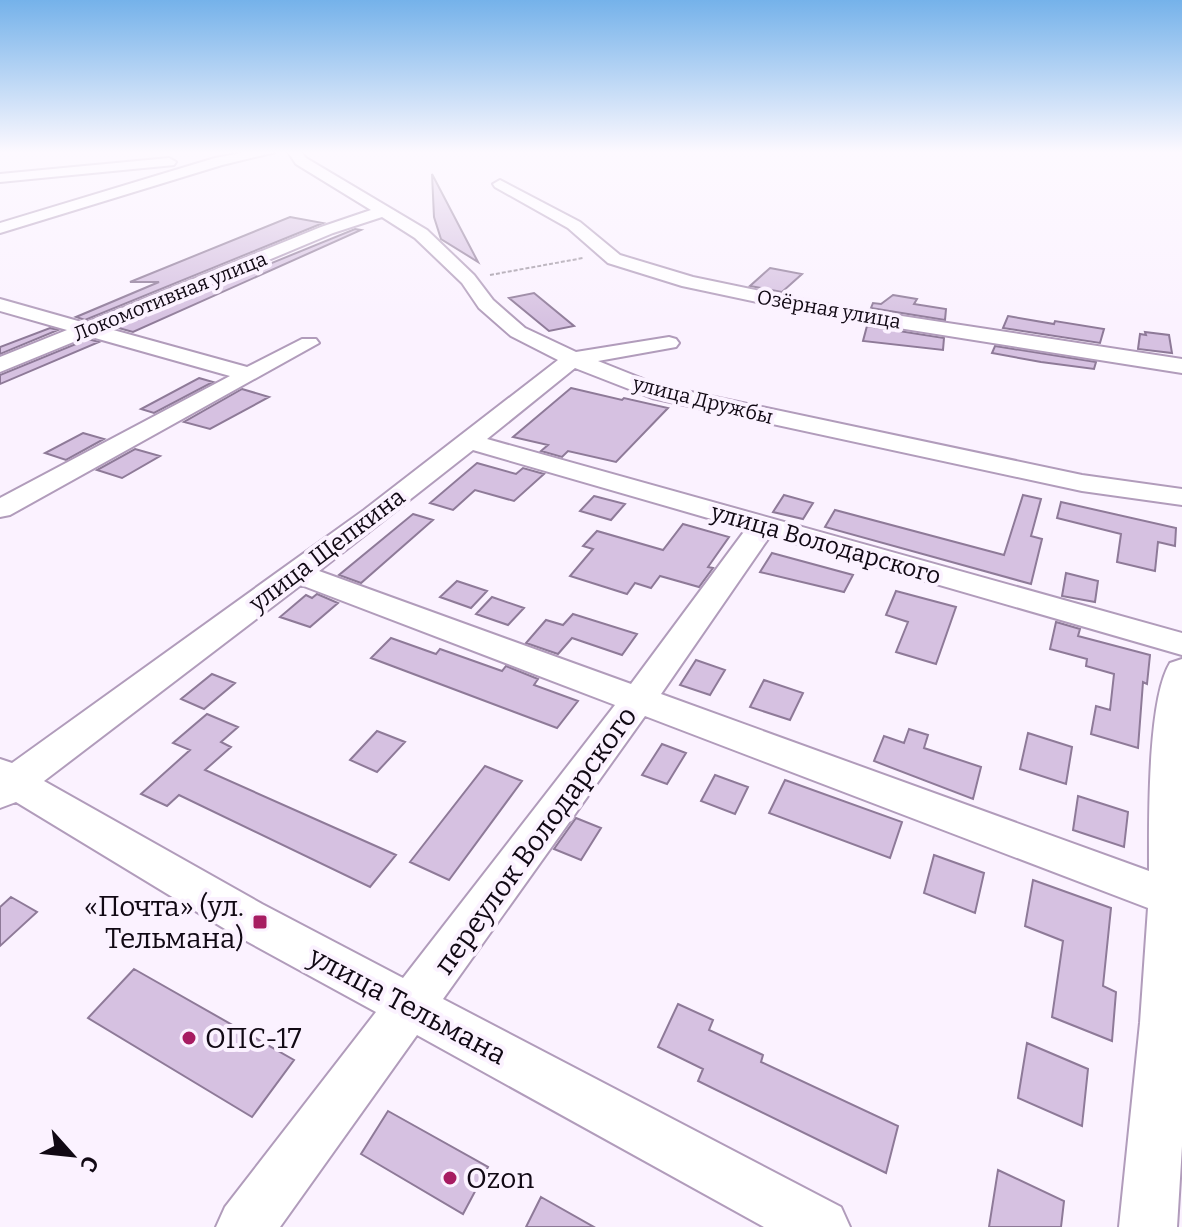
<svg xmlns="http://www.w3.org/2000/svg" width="1182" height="1227" viewBox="0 0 1182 1227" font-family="Bitter,serif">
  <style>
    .building { fill: #d6c1e1; stroke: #8e7a98; stroke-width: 2 }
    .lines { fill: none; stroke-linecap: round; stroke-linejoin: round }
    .minor-casing { stroke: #b19cbb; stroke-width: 4 }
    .path { stroke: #9e95a1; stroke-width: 2; stroke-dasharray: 4 2; stroke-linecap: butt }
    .minor { fill: #fff; fill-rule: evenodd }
    .poi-dot { fill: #a71c62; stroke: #fbf2ff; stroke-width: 3 }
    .labels { text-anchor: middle; stroke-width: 8; stroke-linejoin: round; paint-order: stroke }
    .far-street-label { font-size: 20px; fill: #110914; stroke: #fbf2ff }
    .street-label { font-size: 24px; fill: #110914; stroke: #fbf2ff }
    .near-street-label { font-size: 28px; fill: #110914; stroke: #fbf2ff }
    .near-poi-label { font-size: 28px; fill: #110914; stroke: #fbf2ff; text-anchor: start }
  </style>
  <rect width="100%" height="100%" fill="#fbf2ff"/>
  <path class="building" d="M432,174L478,262L441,239L434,217Z
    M290,217L323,223L85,320L76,317L159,282H130Z
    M355,229L361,230L133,332L115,327Z
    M770,268L802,274L782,292L750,286Z
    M534,293L574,326L549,331L509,298Z
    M893,295L917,299L914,304L946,309L945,320L871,308L873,303L881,304Z
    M1008,316L1054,324L1055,321L1104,329L1100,343L1003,328Z
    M867,326L944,338L943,350L863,341Z
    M50,328L58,330L0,354V347Z
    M1145,332L1169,335L1172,353L1138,349L1140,334L1146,335Z
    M88,339L99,342L0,384V375Z
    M995,346L1096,362L1094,369L1041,362L992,353Z
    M199,378L213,382L154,413L141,409Z
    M571,388L622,400L624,398L668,408L616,462L568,451L562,457L541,451L548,445L513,437Z
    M242,389L269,397L210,429L184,422Z
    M83,433L104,439L66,460L45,453Z
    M135,449L160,456L122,478L97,470Z
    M477,463L516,474L523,468L544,474L514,501L475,490L453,510L430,503Z
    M784,495L813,503L803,519L773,512Z
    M1023,495L1041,499L1031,536L1042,539L1031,584L825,527L835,510L1004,555Z
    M594,496L625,504L611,520L580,511Z
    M1061,502L1176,528L1175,546L1158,542L1155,571L1117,562L1121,534L1057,518Z
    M413,514L433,520L361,583L339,575Z
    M683,524L729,537L708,567L713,568L699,587L660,576L651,588L635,583L627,594L570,576L593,549L583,546L597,531L663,550Z
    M772,553L853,575L844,592L760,572Z
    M1066,573L1098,581L1095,602L1062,596Z
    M457,581L487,591L471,608L440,597Z
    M896,591L956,607L936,664L896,652L908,622L886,615Z
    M317,594L338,603L310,627L280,617L306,595L312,598Z
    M492,597L524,608L508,625L476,614Z
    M573,614L637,634L622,655L572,638L558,654L526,643L546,620L563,625Z
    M1056,622L1080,629L1078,636L1150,655L1147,684L1143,682L1138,748L1091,734L1096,706L1110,710L1114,674L1086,666L1087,659L1050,649Z
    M391,638L436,654L440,649L502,671L506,666L538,679L534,685L578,701L557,728L371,658Z
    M696,660L725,670L710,695L680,685Z
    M212,674L235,683L204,709L181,699Z
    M764,680L803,693L790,720L750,707Z
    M207,714L238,727L221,742L231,747L205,770L396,855L370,887L179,795L167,806L141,794L190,750L173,743Z
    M909,729L928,735L924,748L981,767L973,799L874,761L884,736L904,743Z
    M377,731L405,742L377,772L350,760Z
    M1028,733L1072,747L1066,784L1020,769Z
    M662,744L686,753L667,784L642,775Z
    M485,766L522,781L449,880L410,862Z
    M715,775L748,787L735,814L701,801Z
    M785,780L902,822L890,858L769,813Z
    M1078,796L1128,812L1124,847L1073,830Z
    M576,818L601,828L581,860L554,849Z
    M934,855L984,873L975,913L924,893Z
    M1033,880L1111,908L1103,986L1116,992L1112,1041L1052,1017L1063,941L1025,926Z
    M11,897L37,912L0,946V907Z
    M134,969L294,1060L252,1117L88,1018Z
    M678,1004L713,1020L709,1030L763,1055L761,1062L898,1126L886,1173L698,1081L703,1069L658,1047Z
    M1027,1043L1088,1069L1082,1126L1018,1098Z
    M388,1111L488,1167L463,1214L361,1154Z
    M998,1170L1064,1201L1061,1227H989Z
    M541,1197L594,1227H526Z"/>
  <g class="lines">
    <defs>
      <path id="minor" d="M247,152H276L222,165L0,233V223L215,158Z
        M288,152H301L306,158L427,230L474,275L493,300L525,328L576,352L669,337L676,339L679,343L676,347L598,361L658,385L1082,475L1182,489V505L1082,491L652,398L575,368L487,439L1182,633V655L770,536L661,694L1149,871C1149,824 1147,700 1170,663L1182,659V1146L1177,1227H1119L1140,1023L1148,908L645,716L443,999L841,1207L850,1227H764L417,1035L280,1227H216L225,1207L376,1012L230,932L16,802L0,808V759L12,763L364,510L558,360L511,336L479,308L462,283L415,238L382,217L333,233L106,328L247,367L302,339H316L319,343L10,515L0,517V498L230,376L88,336L0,372V357L67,330L0,311V299L85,323L321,227L371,210L296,164ZM473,450L746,529L631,684L319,571ZM301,585L615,705L403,978L262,904L44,781Z
        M169,158L176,162L174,165L0,182V174Z
        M500,180L580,222L620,255L693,277L823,304L1182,359V373L823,316L682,286L608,263L568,228L495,187L493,184Z"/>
    </defs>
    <use href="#minor" class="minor-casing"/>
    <path class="path" d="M490,275L583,258"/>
    <use href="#minor" class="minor"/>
  </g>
  <linearGradient id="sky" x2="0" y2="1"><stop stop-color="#75b2ea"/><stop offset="0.47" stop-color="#fdf9ff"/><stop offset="1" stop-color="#fdf9ff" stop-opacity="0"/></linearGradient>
  <rect width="1182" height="324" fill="url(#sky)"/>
  <g class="poi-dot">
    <rect x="252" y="914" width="16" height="16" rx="4"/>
    <circle cx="189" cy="1038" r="8"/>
    <circle cx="450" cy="1178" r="8"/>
  </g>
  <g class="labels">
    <g class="far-street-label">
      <text transform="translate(170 296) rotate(-22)" y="7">Локомотивная улица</text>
      <text transform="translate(829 309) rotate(10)" y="7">Озёрная улица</text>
      <text transform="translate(703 400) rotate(14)" y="7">улица Дружбы</text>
    </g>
    <g class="street-label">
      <text transform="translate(826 544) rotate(16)" y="8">улица Володарского</text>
      <text transform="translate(327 550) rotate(-37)" y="8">улица Щепкина</text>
    </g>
    <g class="near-street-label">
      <text transform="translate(535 840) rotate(-54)" y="10">переулок Володарского</text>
      <text transform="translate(408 1005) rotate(28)" y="10">улица Тельмана</text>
    </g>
    <g class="near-poi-label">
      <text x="244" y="916" text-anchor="end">«Почта» (ул.<tspan x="244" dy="32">Тельмана)</tspan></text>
      <text x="205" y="1048">ОПС-17</text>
      <text x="466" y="1188">Ozon</text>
    </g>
  </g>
  <g transform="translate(72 1155) rotate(117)" stroke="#fbf2ff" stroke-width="6" paint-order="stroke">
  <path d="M0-6L14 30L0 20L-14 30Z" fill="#110914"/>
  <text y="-12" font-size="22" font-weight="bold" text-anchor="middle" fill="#110914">С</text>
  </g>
</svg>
